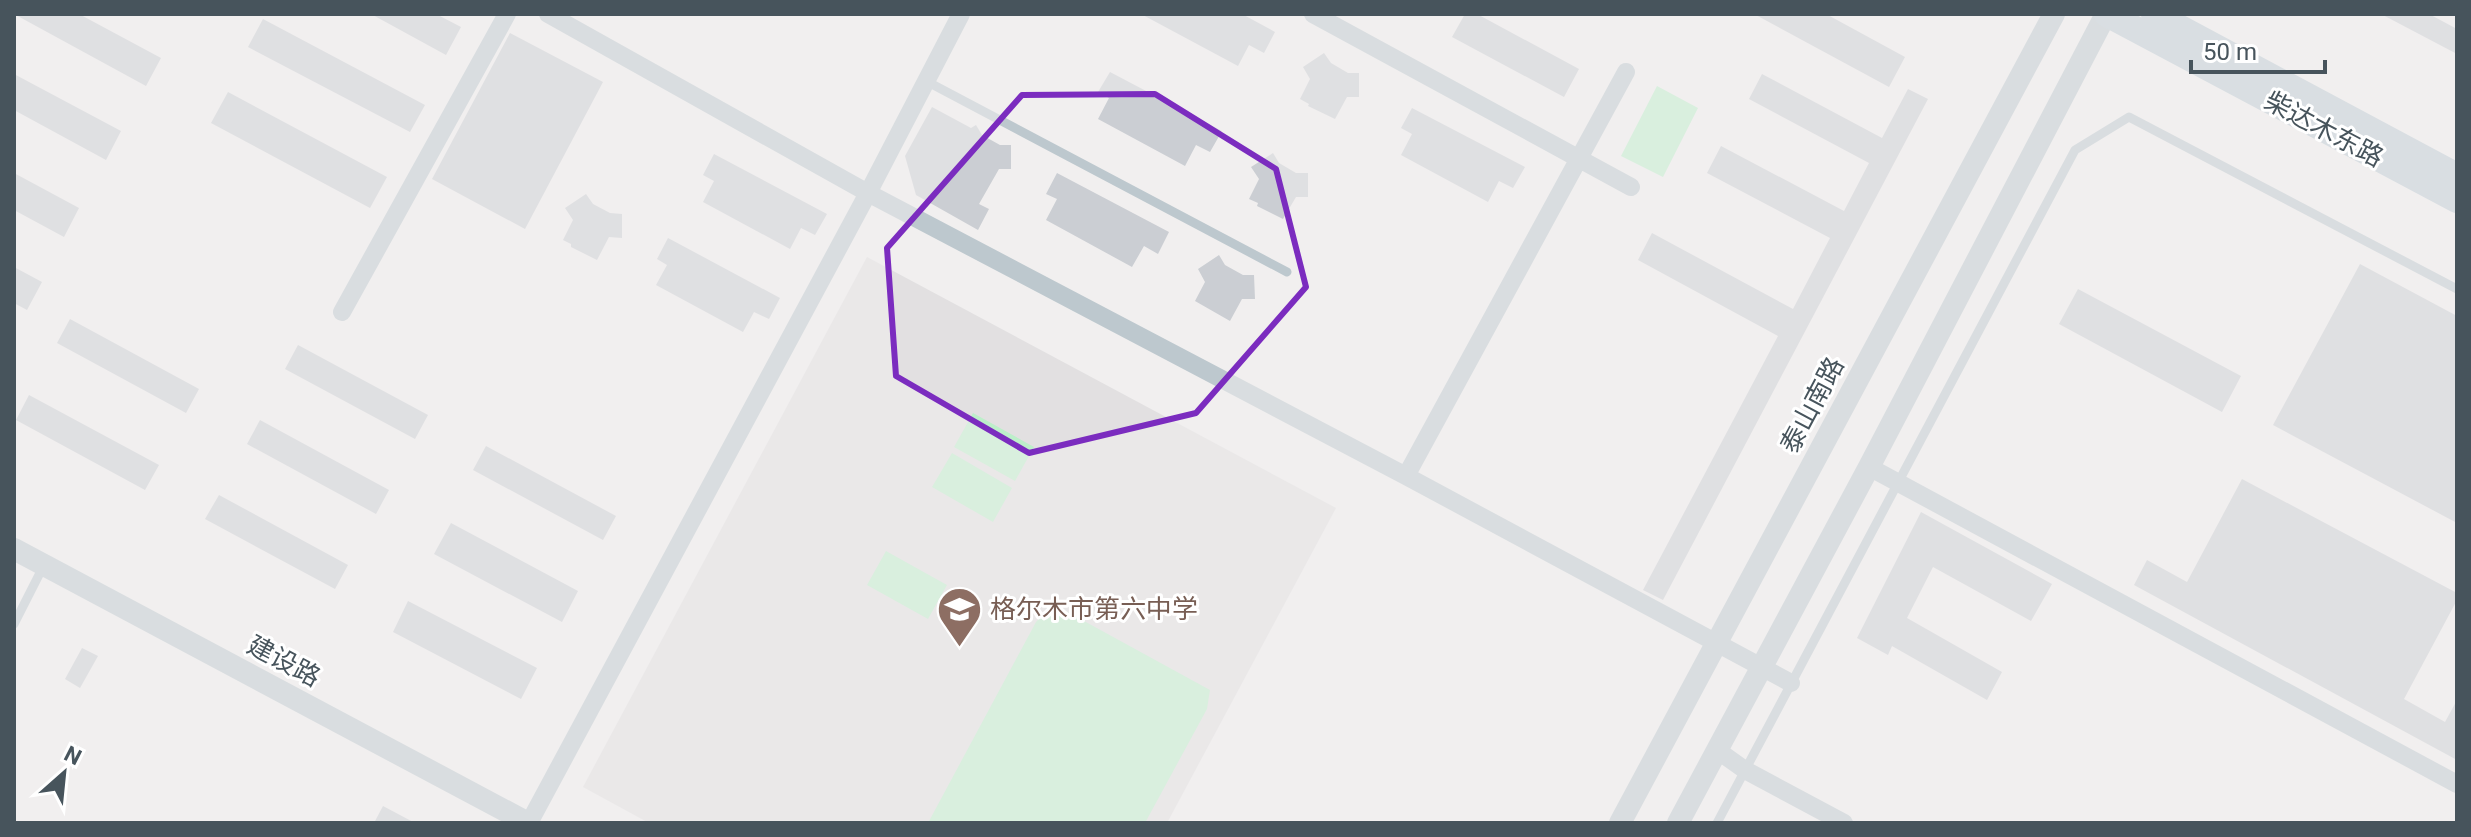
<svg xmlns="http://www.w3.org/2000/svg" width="2471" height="837" viewBox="0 0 2471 837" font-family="Roboto,'Noto Sans SC',sans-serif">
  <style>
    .education { fill: #e2e0e1 }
    .green { fill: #bdefca }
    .building { fill: #cbced3 }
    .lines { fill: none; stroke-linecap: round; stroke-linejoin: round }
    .service { stroke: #bdc8ce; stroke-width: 9 }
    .minor { stroke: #bdc8ce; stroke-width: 18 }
    .tertiary { stroke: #bdc8ce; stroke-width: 22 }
    .secondary { stroke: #bccad3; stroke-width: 26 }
    .marked { fill: none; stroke: #7b2cbf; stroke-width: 6; stroke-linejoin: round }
    .labels { text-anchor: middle; stroke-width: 6; stroke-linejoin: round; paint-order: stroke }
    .street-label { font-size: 26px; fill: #47545c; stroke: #fff }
    .education-label { font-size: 26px; fill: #785e54; stroke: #fff; text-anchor: start }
  </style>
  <rect width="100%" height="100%" fill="#f1efef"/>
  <path class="education" d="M867,257L1336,508L1167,823H649L583,787Z"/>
  <path class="green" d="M1657,86L1698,108L1663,177L1621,156Z
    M973,413L1034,447L1015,481L954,447Z
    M952,453L1012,488L993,522L932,487Z
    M886,551L947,585L928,619L867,585Z
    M1053,604L1210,690L1207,709L1145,823H928L1036,622Z"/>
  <path class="building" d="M14,14H79L161,58L146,86Z
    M371,14H436L461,27L446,55Z
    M1141,14H1242L1275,32L1264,53L1249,45L1238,66Z
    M1465,14H1477L1579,69L1564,97L1452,37Z
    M1754,14H1826L1905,57L1889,87Z
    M2381,14H2429L2457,29V54Z
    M263,19L425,105L410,132L248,47Z
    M510,33L603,82L525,229L432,179Z
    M1324,53L1331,63L1348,73H1359V97H1347L1335,119L1308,106L1309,104L1300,99L1310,79L1303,67Z
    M1110,72L1222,131L1210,152L1196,145L1185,166L1098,119L1109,98L1098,92Z
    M14,74L121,131L106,160L14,110Z
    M1762,74L1882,138L1908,89L1928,99L1663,600L1643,590L1778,336L1638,260L1652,233L1793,309L1830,238L1707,173L1721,146L1844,211L1869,163L1749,99Z
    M228,92L387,177L370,208L211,123Z
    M932,107L971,128L976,125L982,135L1000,145H1011V169H999L979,204L989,209L978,230L916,195L905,156Z
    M1412,108L1525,167L1513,188L1499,181L1488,202L1401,155L1412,134L1401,128Z
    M1273,153L1279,163L1296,173H1308V197H1296L1283,219L1257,206L1258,203L1249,199L1259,179L1251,167Z
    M714,154L827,214L815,235L801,228L790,249L703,202L714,181L703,175Z
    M14,173L79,208L64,237L14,210Z
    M1057,173L1169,232L1158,254L1144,246L1132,267L1046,220L1057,199L1046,194Z
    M586,194L593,204L610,213L622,214V238L609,237L597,260L571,247V244L563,240L573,220L565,208Z
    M668,238L780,298L769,319L754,312L743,332L656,285L667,265L657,259Z
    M1219,255L1225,265L1243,275H1254L1255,299H1242L1230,321L1195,301L1205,282L1198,269Z
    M2360,264L2457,316V523L2273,425Z
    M14,267L42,282L27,310L14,303Z
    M2078,289L2241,376L2222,412L2059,324Z
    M70,319L199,389L186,413L57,343Z
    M298,345L428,415L415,439L285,369Z
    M29,395L159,465L145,490L16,420Z
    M260,420L389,490L376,514L247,444Z
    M486,446L616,516L603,540L473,470Z
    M2242,479L2457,593V600L2404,699L2445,722L2457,700V760L2134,585L2147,560L2187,582Z
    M219,495L348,565L335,589L205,519Z
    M1921,512L2052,584L2031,621L1933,567L1907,618L2002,672L1987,700L1892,646L1888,655L1857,638Z
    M451,523L578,591L562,622L434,554Z
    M408,601L537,668L521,699L393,632Z
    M82,648L98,656L80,688L65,679Z
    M383,806L415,823H374Z"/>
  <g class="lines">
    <path class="service" d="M926,81L1287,272
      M14,624L44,565
      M1717,823L2075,150L2129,117L2457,289"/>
    <path class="minor" d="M548,14L868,193L1406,476L1791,683
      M1313,14L1631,187
      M342,312L507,14
      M1869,467L2457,784
      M1406,476L1626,72
      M1717,750L1745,770L1844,823
      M529,823L868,193L961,14"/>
    <path class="tertiary" d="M14,549L528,823
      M1620,823L2054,14
      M1678,823L1869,467L2106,14"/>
    <path class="secondary" d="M2107,14L2457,200
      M2154,14L2457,176"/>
  </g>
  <path d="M0 0H2471V837H0ZM1155,94L1276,169L1306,287L1196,413L1029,453L896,376L887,248L1022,95Z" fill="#f1efef" fill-opacity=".55" fill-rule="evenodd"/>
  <path class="marked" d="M1155,94L1276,169L1306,287L1196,413L1029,453L896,376L887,248L1022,95Z"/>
  <defs>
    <symbol id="school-pin" viewBox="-11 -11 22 30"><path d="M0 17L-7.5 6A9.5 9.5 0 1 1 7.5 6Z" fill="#8d6e63" stroke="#fff"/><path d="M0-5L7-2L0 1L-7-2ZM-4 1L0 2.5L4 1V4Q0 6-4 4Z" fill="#fff"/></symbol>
  </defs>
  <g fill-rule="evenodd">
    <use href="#school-pin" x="934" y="584" width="51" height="69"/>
  </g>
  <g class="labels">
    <g class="street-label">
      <text transform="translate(2324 129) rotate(28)" y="9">柴达木东路</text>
      <text transform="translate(1812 405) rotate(-62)" y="9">泰山南路</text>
      <text transform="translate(284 661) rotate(28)" y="9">建设路</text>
    </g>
    <g class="education-label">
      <text x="990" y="618">格尔木市第六中学</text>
    </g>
  </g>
  <rect width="2471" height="837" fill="none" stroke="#47545c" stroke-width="32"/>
  <g transform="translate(64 773) rotate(27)" stroke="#ffffff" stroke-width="6" paint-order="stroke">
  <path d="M0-6L14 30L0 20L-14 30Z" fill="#47545c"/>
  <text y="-12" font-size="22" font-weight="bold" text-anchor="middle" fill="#47545c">N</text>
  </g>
  <path d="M2191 60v12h134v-12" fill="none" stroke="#47545c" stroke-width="4"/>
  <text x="2203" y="60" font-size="24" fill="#47545c" stroke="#ffffff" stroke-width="6" paint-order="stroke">50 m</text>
</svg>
